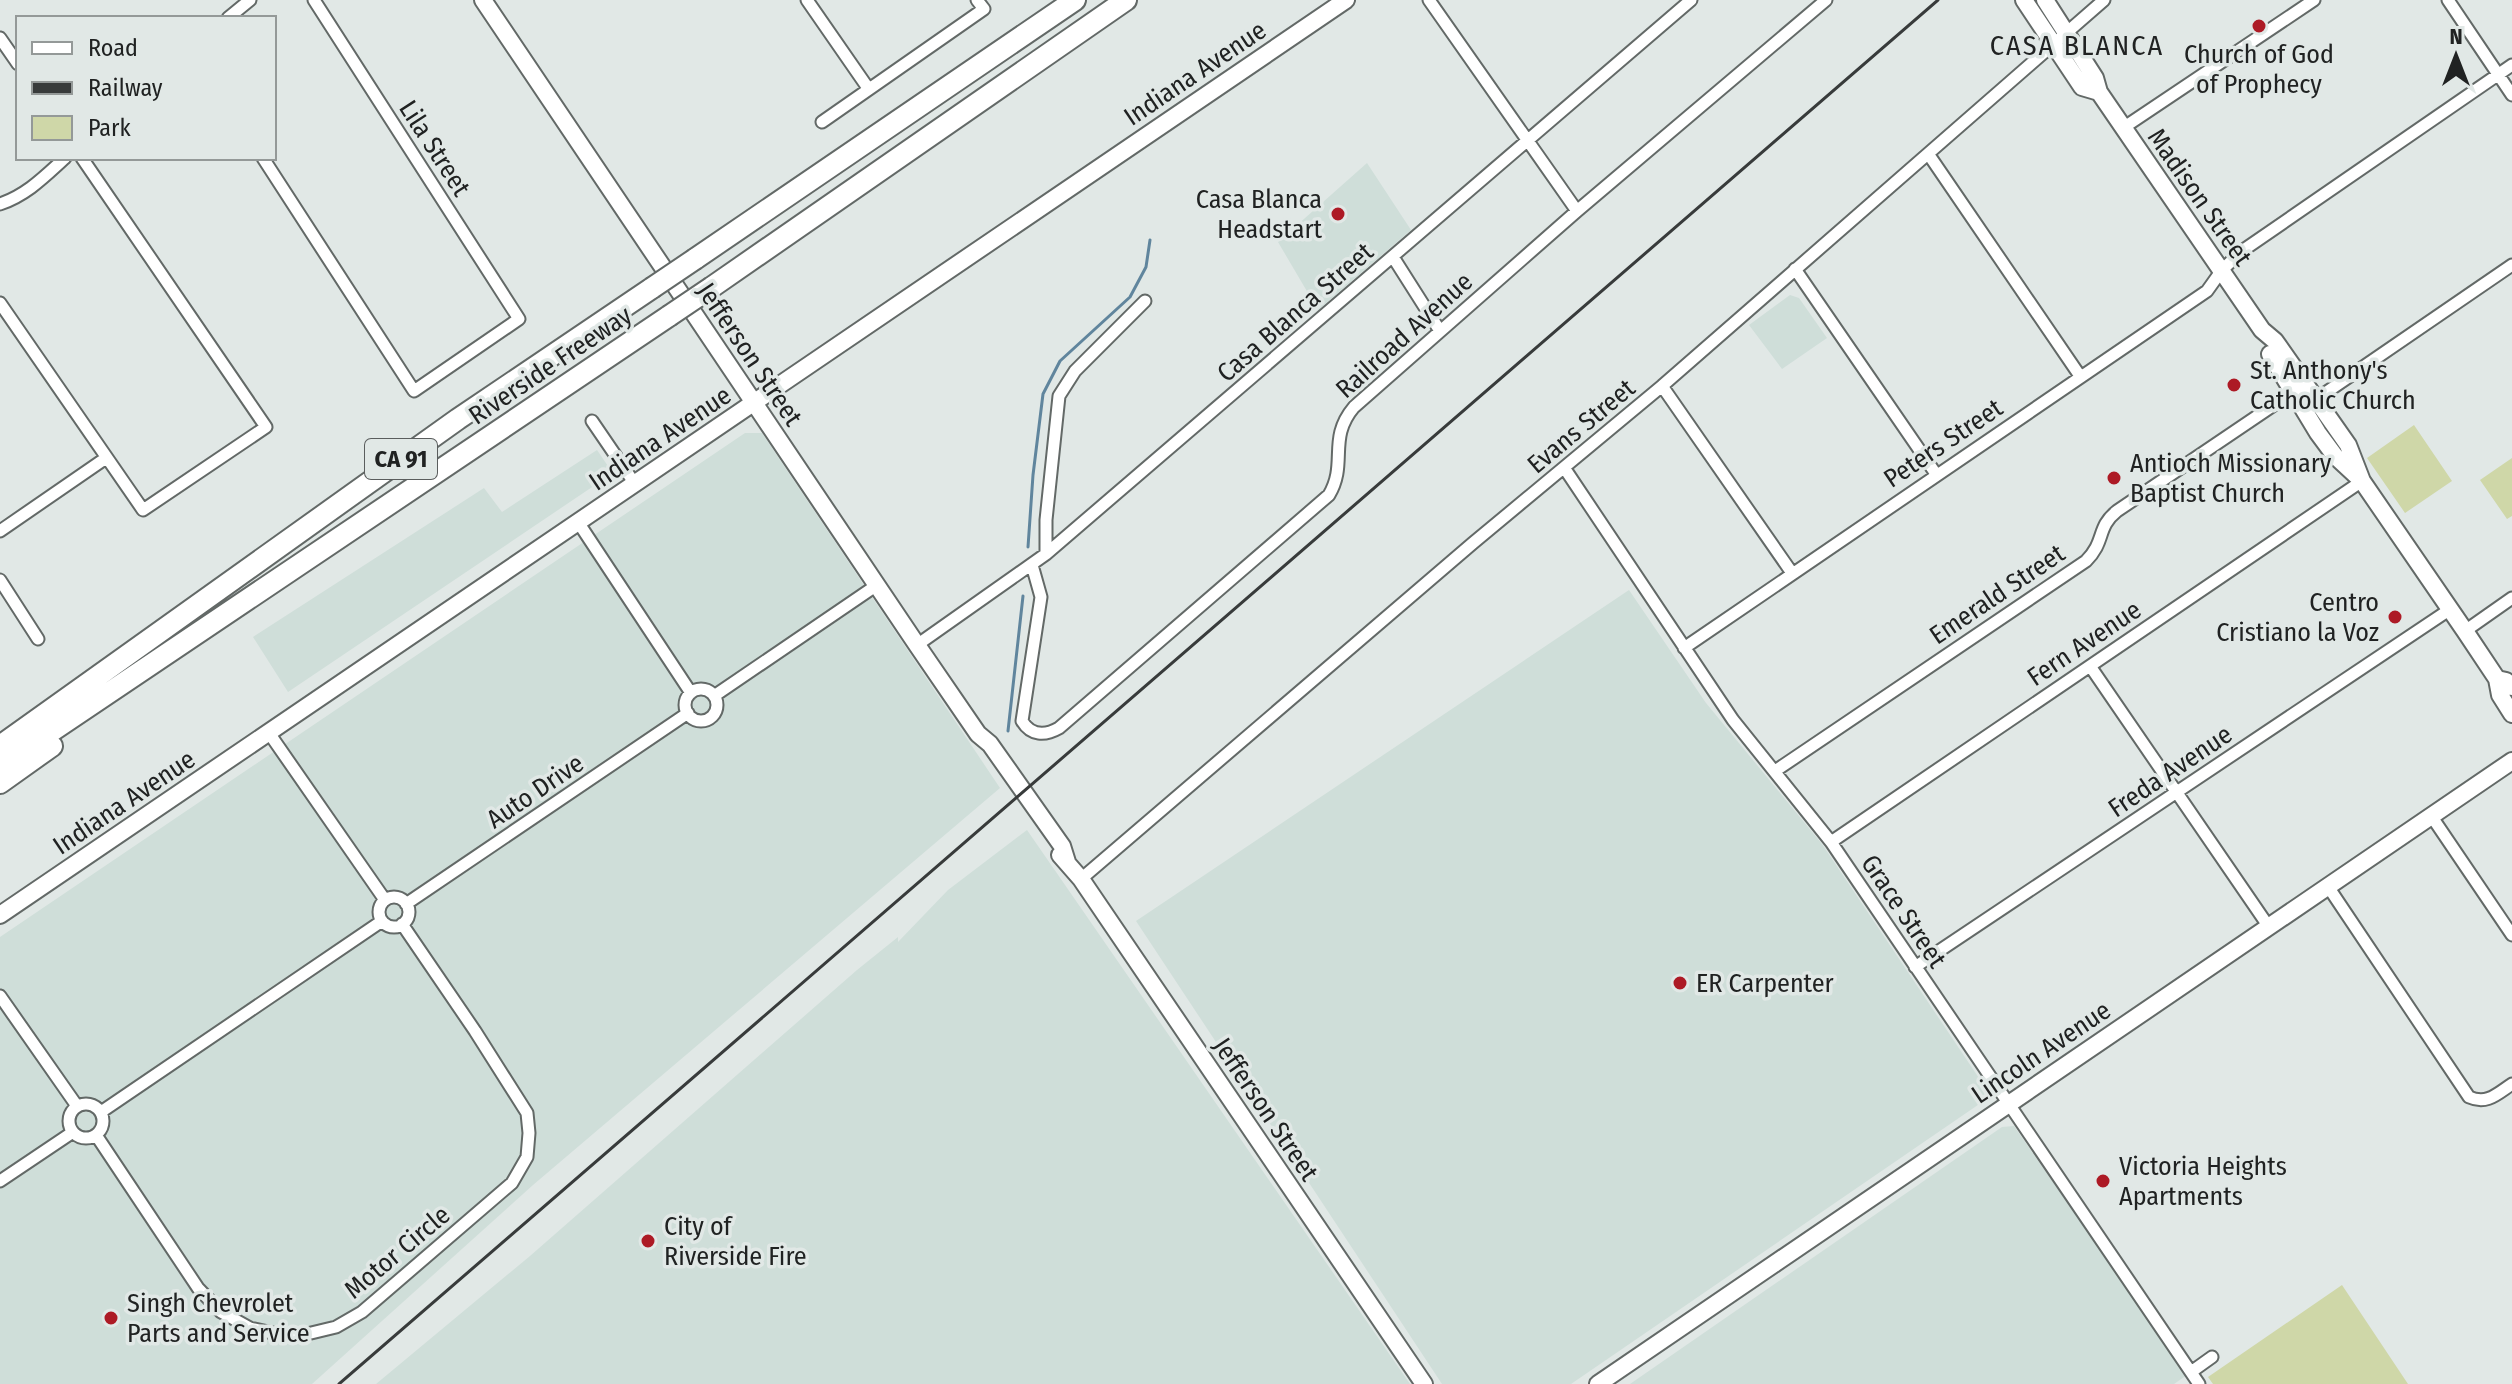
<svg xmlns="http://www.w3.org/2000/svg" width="2512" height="1384" viewBox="0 0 2512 1384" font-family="'Fira Sans Condensed',sans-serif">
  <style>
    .built { fill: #cfded9 }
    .green { fill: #cfd7a8 }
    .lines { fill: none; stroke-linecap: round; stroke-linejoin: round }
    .stream { stroke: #60859d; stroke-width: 3 }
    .street-casing { stroke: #636967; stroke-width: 15 }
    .secondary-casing { stroke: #636967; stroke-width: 20 }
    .highway-casing { stroke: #636967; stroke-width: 24 }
    .street { stroke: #fff; stroke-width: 11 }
    .secondary { stroke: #fff; stroke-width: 16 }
    .highway { stroke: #fff; stroke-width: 20 }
    .rail { stroke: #383b3b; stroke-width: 3 }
    .highway-bridge-casing { stroke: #636967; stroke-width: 24; stroke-linecap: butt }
    .highway-bridge { stroke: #fff; stroke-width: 20 }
    .poi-dot { fill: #ad1a25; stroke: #e1e8e6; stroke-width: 3 }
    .labels { text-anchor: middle; stroke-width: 7; stroke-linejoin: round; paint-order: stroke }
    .shield { fill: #e1e8e6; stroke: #5a5d5d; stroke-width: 2 }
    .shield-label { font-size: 24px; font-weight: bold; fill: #202222 }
    .poi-label { font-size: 26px; fill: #202222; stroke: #e1e8e6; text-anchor: start }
    .street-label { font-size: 26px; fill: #202222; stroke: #e1e8e6 }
    .neighbourhood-label { font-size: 28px; letter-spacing: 2px; fill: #202222; stroke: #e1e8e6 }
  </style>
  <rect width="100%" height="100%" fill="#e1e8e6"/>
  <path class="built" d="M1367,163L1411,230L1318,310L1278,242Z
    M1790,295L1799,298L1827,338L1782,369L1749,325Z
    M745,433H762L1000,788L533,1185L312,1384H0V937Z
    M597,450L610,469L607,477L288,692L253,637L484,488L502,512Z
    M1629,590L1706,703L1822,844L1991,1096L1571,1384H1442L1136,921Z
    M1027,830L1410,1384H376L530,1256L857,970L898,937V942L948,890Z
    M2014,1126L2187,1375L2174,1384H1630L2002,1127Z"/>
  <path class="green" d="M2414,425L2452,481L2405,513L2367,458Z
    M2512,458V516L2507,519L2480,480Z
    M2342,1285L2408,1384H2213L2208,1377Z"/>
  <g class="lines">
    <path class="stream" d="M1028,547L1033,475L1043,394L1060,361L1130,297L1146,267L1150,240
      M1008,731L1023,596"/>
    <defs>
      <path id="street" d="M807,0L868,88
        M1429,0L1577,211
        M2448,0L2512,95
        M228,18L250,0
        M0,38L18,64
        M822,122L984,9L977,0
        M2123,128L2314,0
        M1929,155L2080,376
        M263,158L414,391L519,319L314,0
        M0,204C27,195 45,176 65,158
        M1393,257L1440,331
        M1795,269L1936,474
        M0,303L143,510L266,427L82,158
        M1662,386L1792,573
        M2315,400L2512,265
        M592,421L635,484
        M1565,469L1733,720L1831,842L2199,1384
        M578,522L691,693
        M0,531L106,458
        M1046,554V520L1059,396L1075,371L1145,301
        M1032,565L1041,597L1022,721C1031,736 1045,736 1059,728L1329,495C1348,463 1327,439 1354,407L1577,211L1826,0
        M0,580L38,639
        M2465,631L2512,598
        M917,645L1046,554L1691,0
        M1684,648L2207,291L2222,270L2242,251L2512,65
        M2090,666L2269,927
        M685 705a16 16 0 1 1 32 0a16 16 0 1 1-32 0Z
        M714,696L877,585
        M269,733L385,900
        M1775,771L2086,561C2106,541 2096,528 2117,511L2296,390
        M2432,817L2512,935
        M1831,842L2362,481
        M1081,879L1473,543L1662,386L2104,0
        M2329,888L2469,1097C2487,1105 2497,1094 2512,1084
        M379 912a15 15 0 1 1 30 0a15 15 0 1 1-30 0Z
        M406,904L688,713
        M1915,967L2449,610
        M0,996L77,1106
        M69 1121a17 17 0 1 1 34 0a17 17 0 1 1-34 0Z
        M101,1112L382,921
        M96,1135L198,1288L221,1312L250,1328L282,1335L307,1334L336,1327L362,1312L512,1183L527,1157L529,1133L527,1113L475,1031L402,924
        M0,1181L73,1132
        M2191,1372L2212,1357"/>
      <path id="secondary" d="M483,0L917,645L978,734L990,744L1062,846L1067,862
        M2024,0L2082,87L2099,92
        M2045,0L2095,78L2099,92L2262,330L2275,341L2348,445L2362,481
        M2270,354L2318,433L2335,456L2362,481L2465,631L2497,679L2500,695L2512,714
        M2497,679L2506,681L2512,687
        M1060,855L1081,879L1424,1384
        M0,915L1346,0
        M1598,1384L2512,761"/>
      <path id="highway" d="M695,259L1075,0
        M712,287L1126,0
        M0,746L458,419L652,288
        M0,766L669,316
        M0,783L52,746"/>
    </defs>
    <use href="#street" class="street-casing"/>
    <use href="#secondary" class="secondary-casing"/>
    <use href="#highway" class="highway-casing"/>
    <use href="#street" class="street"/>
    <use href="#secondary" class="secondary"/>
    <use href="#highway" class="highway"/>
    <path class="rail" d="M339,1384L1938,0"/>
    <defs>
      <path id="highway-bridge" d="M652,288L695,259
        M669,316L712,287"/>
    </defs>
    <use href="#highway-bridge" class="highway-bridge-casing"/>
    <use href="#highway-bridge" class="highway-bridge"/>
  </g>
  <g class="poi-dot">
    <circle cx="2259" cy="26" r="8"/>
    <circle cx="1338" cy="214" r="8"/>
    <circle cx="2234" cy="385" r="8"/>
    <circle cx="2114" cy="478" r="8"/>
    <circle cx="2395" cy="617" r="8"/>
    <circle cx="1680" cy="983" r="8"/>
    <circle cx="2103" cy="1181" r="8"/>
    <circle cx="648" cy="1241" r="8"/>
    <circle cx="111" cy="1318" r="8"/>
  </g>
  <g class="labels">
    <rect class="shield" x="365" y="439" width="72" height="40" rx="6"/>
    <g class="shield-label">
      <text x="401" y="467">CA 91</text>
    </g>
    <g class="poi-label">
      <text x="2259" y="63" text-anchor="middle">Church of God<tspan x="2259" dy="30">of Prophecy</tspan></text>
      <text x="1322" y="208" text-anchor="end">Casa Blanca<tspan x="1322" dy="30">Headstart</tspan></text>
      <text x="2250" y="379">St. Anthony's<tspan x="2250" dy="30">Catholic Church</tspan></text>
      <text x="2130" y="472">Antioch Missionary<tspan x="2130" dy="30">Baptist Church</tspan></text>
      <text x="2379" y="611" text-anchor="end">Centro<tspan x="2379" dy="30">Cristiano la Voz</tspan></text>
      <text x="1696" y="992">ER Carpenter</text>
      <text x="2119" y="1175">Victoria Heights<tspan x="2119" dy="30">Apartments</tspan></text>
      <text x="664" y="1235">City of<tspan x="664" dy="30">Riverside Fire</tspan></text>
      <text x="127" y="1312">Singh Chevrolet<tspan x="127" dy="30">Parts and Service</tspan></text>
    </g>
    <g class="street-label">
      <text transform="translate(1195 73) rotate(-34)" y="9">Indiana Avenue</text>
      <text transform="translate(435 148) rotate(57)" y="9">Lila Street</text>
      <text transform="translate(2200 197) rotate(55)" y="9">Madison Street</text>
      <text transform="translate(1295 312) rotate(-41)" y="9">Casa Blanca Street</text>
      <text transform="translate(1404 335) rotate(-42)" y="9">Railroad Avenue</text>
      <text transform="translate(750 354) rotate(56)" y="9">Jefferson Street</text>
      <text transform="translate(550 365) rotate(-34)" y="9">Riverside Freeway</text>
      <text transform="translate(1581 426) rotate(-40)" y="9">Evans Street</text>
      <text transform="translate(660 438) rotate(-34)" y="9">Indiana Avenue</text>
      <text transform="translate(1943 443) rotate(-34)" y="9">Peters Street</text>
      <text transform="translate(1997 594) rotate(-34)" y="9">Emerald Street</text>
      <text transform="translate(2084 643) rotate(-34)" y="9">Fern Avenue</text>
      <text transform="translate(2170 771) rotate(-34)" y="9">Freda Avenue</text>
      <text transform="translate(535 791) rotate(-34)" y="9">Auto Drive</text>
      <text transform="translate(124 802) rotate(-34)" y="9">Indiana Avenue</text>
      <text transform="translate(1904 911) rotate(56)" y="9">Grace Street</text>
      <text transform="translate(2041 1052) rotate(-34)" y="9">Lincoln Avenue</text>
      <text transform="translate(1266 1109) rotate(56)" y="9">Jefferson Street</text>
      <text transform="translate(397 1252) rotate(-40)" y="9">Motor Circle</text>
    </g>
    <g class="neighbourhood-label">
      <text x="2077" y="55">CASA BLANCA</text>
    </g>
  </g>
  <rect x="16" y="16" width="260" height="144" fill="#e1e8e6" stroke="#949998" stroke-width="2"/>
  <rect x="32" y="42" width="40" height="12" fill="#ffffff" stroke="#949998" stroke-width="2"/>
  <text x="88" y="56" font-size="24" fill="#202222">Road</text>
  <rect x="32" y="82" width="40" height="12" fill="#383b3b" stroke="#949998" stroke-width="2"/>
  <text x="88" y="96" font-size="24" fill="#202222">Railway</text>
  <rect x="32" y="116" width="40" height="24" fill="#cfd7a8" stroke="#949998" stroke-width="2"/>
  <text x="88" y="136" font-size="24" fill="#202222">Park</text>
  <g transform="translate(2456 56)" stroke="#e1e8e6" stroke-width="6" paint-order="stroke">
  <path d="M0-6L14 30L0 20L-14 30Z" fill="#202222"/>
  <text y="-12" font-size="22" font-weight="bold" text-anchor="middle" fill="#202222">N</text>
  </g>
</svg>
